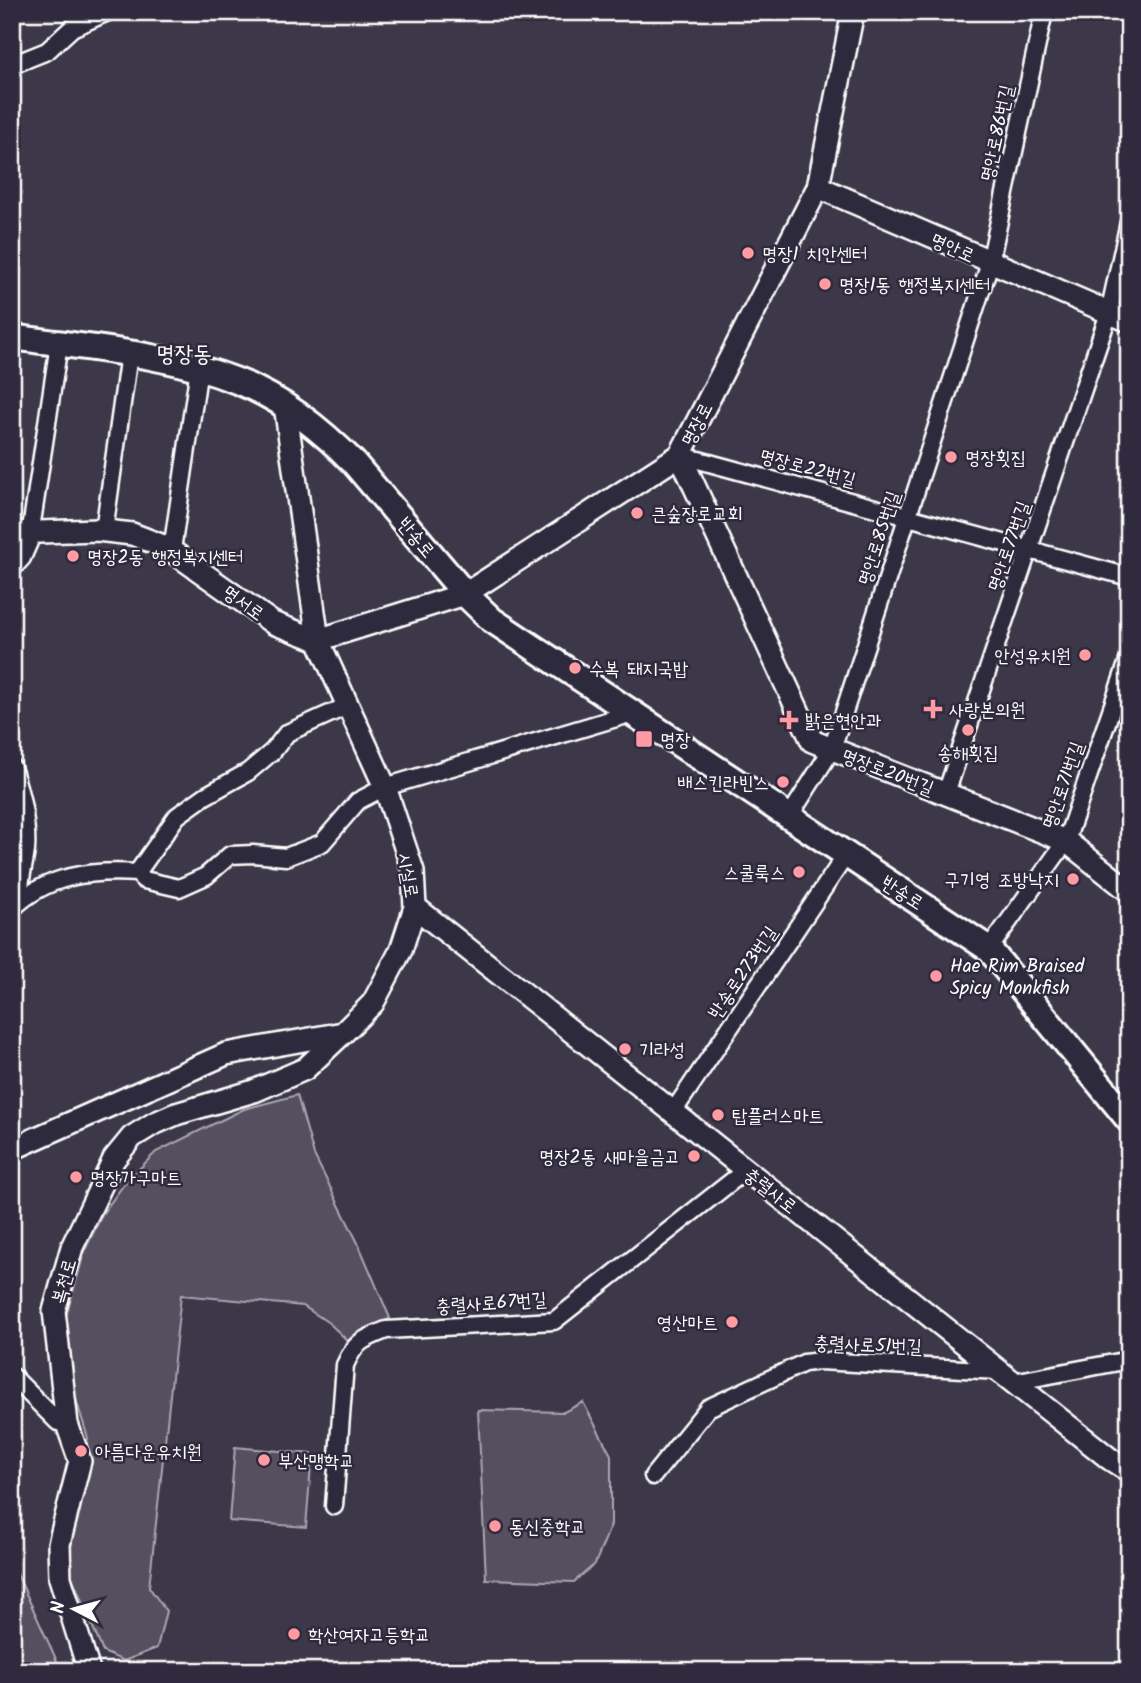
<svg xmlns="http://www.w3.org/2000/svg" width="1141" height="1683" viewBox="0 0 1141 1683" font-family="Kalam,'Poor Story',sans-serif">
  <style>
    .green { fill: #555060; stroke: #aaa8b0; stroke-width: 2 }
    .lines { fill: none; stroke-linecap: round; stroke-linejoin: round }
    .street-casing { stroke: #fff; stroke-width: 21 }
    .secondary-casing { stroke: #fff; stroke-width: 26 }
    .primary-casing { stroke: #fff; stroke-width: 30 }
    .street { stroke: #2f2a3d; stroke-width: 16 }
    .secondary { stroke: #2f2a3d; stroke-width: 21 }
    .primary { stroke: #2f2a3d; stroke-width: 24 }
    .poi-dot { fill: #ff9aa2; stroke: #2f2a3d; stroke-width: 2.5 }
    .labels { text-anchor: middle; stroke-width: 5; stroke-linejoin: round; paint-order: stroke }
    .street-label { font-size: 19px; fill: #fff; stroke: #2f2a3d }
    .poi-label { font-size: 19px; fill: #fff; stroke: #2f2a3d; text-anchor: start }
    .quarter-label { font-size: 23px; fill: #fff; stroke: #2f2a3d }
  </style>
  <rect width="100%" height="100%" fill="#3c3749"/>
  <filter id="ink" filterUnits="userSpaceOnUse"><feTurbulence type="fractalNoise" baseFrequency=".0143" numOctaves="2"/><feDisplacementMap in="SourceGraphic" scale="14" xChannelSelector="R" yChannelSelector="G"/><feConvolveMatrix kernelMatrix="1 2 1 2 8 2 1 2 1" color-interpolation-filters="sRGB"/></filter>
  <g filter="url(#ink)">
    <path class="green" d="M297,1095L314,1155L358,1243L390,1318L350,1343L329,1323L303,1306L181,1295L149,1587L166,1611L157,1648L124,1661L103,1652L68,1567L88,1438L74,1393L65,1320L85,1250L103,1213L125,1183L156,1152L244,1109Z
      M583,1402L611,1455V1525L595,1564L574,1582L486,1579L478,1410L564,1412Z
      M235,1447L312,1454L306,1527L229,1521Z
      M12,1563L57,1661L41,1671H12Z"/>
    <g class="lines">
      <defs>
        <path id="street" d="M12,65L47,51L72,28L108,12
          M680,455L1129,577
          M104,531L129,354
          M172,550L199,368
          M12,569L22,558L29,542L59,344
          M12,767C21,794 28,823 26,850C24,868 18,882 21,900
          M946,793L1109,313L1129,222
          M789,817L832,749L990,263L1044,12
          M137,873L177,816L205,796L248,772L273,751L287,733L347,706
          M12,909C46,875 91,870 137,873L144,880L179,888L206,876L230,855L253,854L286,857L322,843L358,801L385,787L633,713
          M989,949L1066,841L1129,658
          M673,1112L846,855
          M12,1376L58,1422L67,1419
          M1013,1382L1129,1360
          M653,1476L708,1408L804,1363L820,1361L999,1371
          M334,1506L345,1365C355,1342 363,1339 386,1330L554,1321L746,1170"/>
        <path id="secondary" d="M818,187L1129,321
          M680,455L812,741L1066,841L1129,891
          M12,533L97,530L132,534L166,547L273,623L318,640L465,594L680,455L818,187L853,12
          M415,907L1110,1459L1129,1471
          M12,1149L226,1054L343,1033L373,1003L401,950L415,907L413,871L385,787L318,640L285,405
          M89,1671L60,1578L59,1544L80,1461L67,1424L54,1311L72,1247L114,1159L132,1137L153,1124L176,1114L254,1091L305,1069L343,1033"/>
        <path id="primary" d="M12,337C87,348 166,353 237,381C281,398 322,430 354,463L465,594L492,620L989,949L1129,1120"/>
      </defs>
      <use href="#street" class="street-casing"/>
      <use href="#secondary" class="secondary-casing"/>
      <use href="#primary" class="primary-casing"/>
      <use href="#street" class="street"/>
      <use href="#secondary" class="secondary"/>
      <use href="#primary" class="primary"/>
    </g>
  </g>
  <g class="poi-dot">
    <circle cx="748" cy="253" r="7"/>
    <circle cx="825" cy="284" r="7"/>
    <circle cx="951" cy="457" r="7"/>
    <circle cx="637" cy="513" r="7"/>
    <circle cx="73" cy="556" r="7"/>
    <circle cx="1085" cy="655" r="7"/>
    <circle cx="575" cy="668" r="7"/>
    <path d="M929.5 698.5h7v7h7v7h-7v7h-7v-7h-7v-7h7z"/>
    <path d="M785.5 709.5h7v7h7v7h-7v7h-7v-7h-7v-7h7z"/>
    <circle cx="968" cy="730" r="7"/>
    <rect x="635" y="730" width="18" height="18" rx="3.5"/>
    <circle cx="783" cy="782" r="7"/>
    <circle cx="799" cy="872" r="7"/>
    <circle cx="1073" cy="879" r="7"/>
    <circle cx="936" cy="976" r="7"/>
    <circle cx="625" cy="1049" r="7"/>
    <circle cx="718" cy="1115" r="7"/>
    <circle cx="694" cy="1156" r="7"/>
    <circle cx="76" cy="1177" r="7"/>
    <circle cx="732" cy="1322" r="7"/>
    <circle cx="81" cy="1451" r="7"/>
    <circle cx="264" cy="1460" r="7"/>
    <circle cx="495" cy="1526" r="7"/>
    <circle cx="294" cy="1634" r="7"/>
  </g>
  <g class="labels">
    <g class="street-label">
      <text transform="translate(996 133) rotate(-78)" y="7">명안로86번길</text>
      <text transform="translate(953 247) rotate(24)" y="7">명안로</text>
      <text transform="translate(696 424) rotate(-63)" y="7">명장로</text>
      <text transform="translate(808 467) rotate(15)" y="7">명장로22번길</text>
      <text transform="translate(417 537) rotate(50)" y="7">반송로</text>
      <text transform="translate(878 538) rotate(-72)" y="7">명안로85번길</text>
      <text transform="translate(1008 546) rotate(-71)" y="7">명안로77번길</text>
      <text transform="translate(244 602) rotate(36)" y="7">명서로</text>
      <text transform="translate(888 771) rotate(21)" y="7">명장로20번길</text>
      <text transform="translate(1062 785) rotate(-71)" y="7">명안로71번길</text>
      <text transform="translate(409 875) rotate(80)" y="7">시실로</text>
      <text transform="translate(903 892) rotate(33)" y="7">반송로</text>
      <text transform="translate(742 972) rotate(-56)" y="7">반송로273번길</text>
      <text transform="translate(771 1190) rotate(38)" y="7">충렬사로</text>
      <text transform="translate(63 1281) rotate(-74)" y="7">복천로</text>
      <text transform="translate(491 1302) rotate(-4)" y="7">충렬사로67번길</text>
      <text transform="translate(868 1344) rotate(2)" y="7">충렬사로51번길</text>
    </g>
    <g class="poi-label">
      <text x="762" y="260">명장1 치안센터</text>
      <text x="839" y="291">명장1동 행정복지센터</text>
      <text x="965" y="464">명장횟집</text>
      <text x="651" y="520">큰숲장로교회</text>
      <text x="87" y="563">명장2동 행정복지센터</text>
      <text x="1071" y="662" text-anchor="end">안성유치원</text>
      <text x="589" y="675">수복 돼지국밥</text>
      <text x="949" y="716">사랑본의원</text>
      <text x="805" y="727">밝은현안과</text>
      <text x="660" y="746">명장</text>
      <text x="968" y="759" text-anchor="middle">송해횟집</text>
      <text x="769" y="789" text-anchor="end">배스킨라빈스</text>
      <text x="785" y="879" text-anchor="end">스쿨룩스</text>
      <text x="1059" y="886" text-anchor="end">구기영 조방낙지</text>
      <text x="950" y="972">Hae Rim Braised<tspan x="950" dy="22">Spicy Monkfish</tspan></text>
      <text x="639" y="1056">기라성</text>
      <text x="732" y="1122">탑플러스마트</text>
      <text x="680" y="1163" text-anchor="end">명장2동 새마을금고</text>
      <text x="90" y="1184">명장가구마트</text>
      <text x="718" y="1329" text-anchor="end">영산마트</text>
      <text x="95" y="1458">아름다운유치원</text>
      <text x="278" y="1467">부산맹학교</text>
      <text x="509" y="1533">동신중학교</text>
      <text x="308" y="1641">학산여자고등학교</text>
    </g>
    <g class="quarter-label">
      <text x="184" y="361">명장동</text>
    </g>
  </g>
  <rect width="1141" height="1683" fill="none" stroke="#2f2a3d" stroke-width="42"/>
  <rect x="21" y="21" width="1099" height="1641" fill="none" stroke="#fff" stroke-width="2.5" filter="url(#ink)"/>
  <g transform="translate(74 1609) rotate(276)" stroke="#2f2a3d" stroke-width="5" paint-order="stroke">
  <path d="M0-5L12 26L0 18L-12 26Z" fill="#ffffff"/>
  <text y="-10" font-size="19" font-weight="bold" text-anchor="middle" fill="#ffffff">N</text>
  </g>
</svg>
